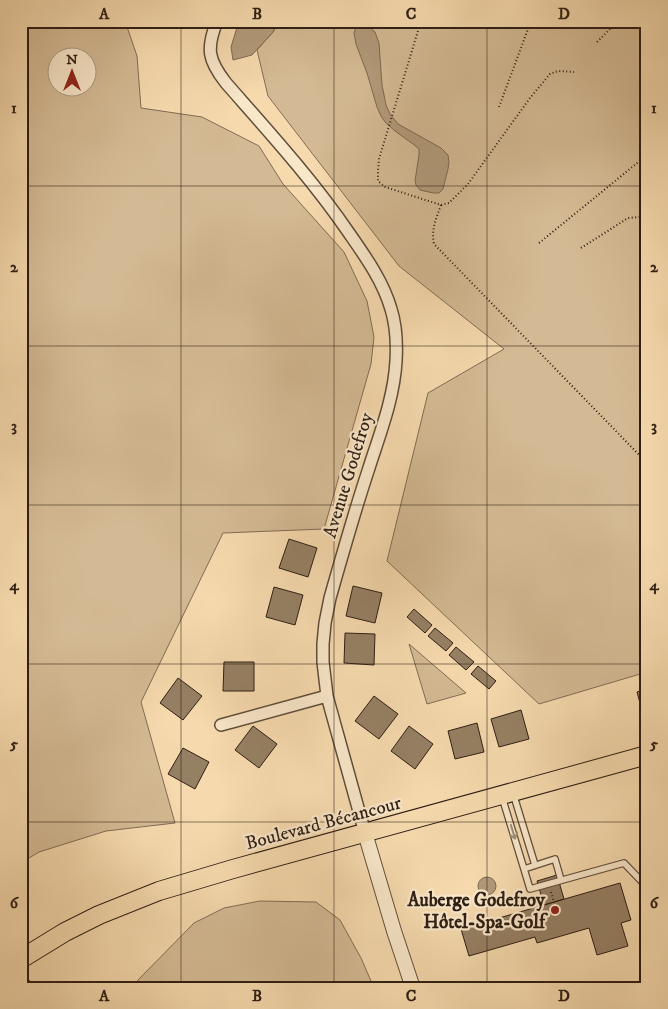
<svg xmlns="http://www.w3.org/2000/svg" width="668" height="1009" viewBox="0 0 668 1009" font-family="'IM FELL DW Pica',serif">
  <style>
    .green { fill: #d4ba94; stroke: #816c54; fill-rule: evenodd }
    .water { fill: #b29a7a; stroke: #7d6851 }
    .building { fill: #968064; stroke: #2e1e14 }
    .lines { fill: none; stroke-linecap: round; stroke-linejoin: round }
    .service-casing { stroke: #604d3a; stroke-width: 8 }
    .minor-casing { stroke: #604d3a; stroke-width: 14 }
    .tertiary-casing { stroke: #604d3a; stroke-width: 16 }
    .primary-casing { stroke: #2e1e14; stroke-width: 20 }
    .path { stroke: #2e1e14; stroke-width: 2; stroke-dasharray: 1 2.5; stroke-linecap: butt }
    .service { stroke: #f9e7ca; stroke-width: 5.5 }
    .minor { stroke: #f9e7ca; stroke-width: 11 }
    .tertiary { stroke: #f9e7ca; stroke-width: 14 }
    .primary { stroke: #f6daae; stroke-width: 18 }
    .oneway { stroke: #9e8d78 }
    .grid { fill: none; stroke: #2e1e14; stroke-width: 1; stroke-opacity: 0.55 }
    .poi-dot { fill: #8f2418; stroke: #f9e7ca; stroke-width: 2 }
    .labels { text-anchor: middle; stroke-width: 4.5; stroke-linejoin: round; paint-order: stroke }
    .street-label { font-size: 19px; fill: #2e1e14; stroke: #f9e7ca }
    .poi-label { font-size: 19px; font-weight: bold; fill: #2e1e14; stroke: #f9e7ca; text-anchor: end }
    .neatline { fill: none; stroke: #2e1e14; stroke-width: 2 }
    .grid-label { font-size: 16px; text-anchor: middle; font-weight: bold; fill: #2e1e14 }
  </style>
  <rect width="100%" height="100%" fill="#f6daae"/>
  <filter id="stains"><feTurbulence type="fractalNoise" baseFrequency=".004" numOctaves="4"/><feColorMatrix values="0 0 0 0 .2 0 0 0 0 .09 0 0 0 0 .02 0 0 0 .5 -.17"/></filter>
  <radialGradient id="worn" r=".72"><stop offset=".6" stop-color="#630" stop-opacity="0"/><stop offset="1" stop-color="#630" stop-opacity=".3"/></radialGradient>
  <path class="green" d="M21,21H125L137,56L141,108L202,117L259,146L283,184L344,252L367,301L374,337L371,364L324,529L223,533L141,702L175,823L106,831L39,852L21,863ZM58,58H88V88H58Z
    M279,21H647V672L539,704L387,561L428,393L504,349L399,266L268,96L257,50L273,32Z
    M409,644L466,693L427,704Z
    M260,901L316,902L340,920L361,958L374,988H135L138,980L194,923L224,908Z"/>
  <path class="water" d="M239,21H279L273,32L252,55L233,60L231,47Z
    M359,25L368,26L375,32L379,43L382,85L386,105L390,114L398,124L441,148L448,155L449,162L448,169L443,189L439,193H433L420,190L416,185L415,181L419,155V149L413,144L395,131L385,122L381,116L377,107L367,73L356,44L354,33L356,27Z
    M478 886a9 9 0 1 1 18 0a9 9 0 1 1-18 0Z"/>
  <path class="building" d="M289,539L317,548L308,577L279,568Z
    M353,586L382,593L375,623L346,616Z
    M274,587L303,595L295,625L266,617Z
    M414,609L432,625L425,633L407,617Z
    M435,628L453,643L446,651L428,636Z
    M345,633L375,634L374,665L344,663Z
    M456,647L474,662L466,670L449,655Z
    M224,662H254V691H223Z
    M478,666L496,681L489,689L471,674Z
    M178,678L202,696L183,720L160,703Z
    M647,689V705L641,707L637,692Z
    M374,696L398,714L379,739L355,721Z
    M521,710L529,739L499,747L491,719Z
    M477,723L484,752L455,759L448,731Z
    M253,726L277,744L259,768L235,750Z
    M409,726L433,744L415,769L391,751Z
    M183,748L209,762L195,789L168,774Z
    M557,875L564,899L544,905L537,881Z
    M620,883L631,920L621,923L628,946L597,955L589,928L537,943L535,937L469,956L461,929Z"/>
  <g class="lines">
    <defs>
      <path id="service" d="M513,793L535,865
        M502,797L524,869
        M561,880L555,859L524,869L530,889L624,863L647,887
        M21,977L32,988"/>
      <path id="minor" d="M217,21C206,49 208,60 226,83C269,132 312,179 349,233C365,256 383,281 391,309C396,325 397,344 396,361C394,399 379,436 368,471C354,513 342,556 330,598L325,623L323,644V662L327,696L365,833
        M221,725L327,696"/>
      <path id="tertiary" d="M365,833L394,931L413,988"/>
      <path id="primary" d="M21,959L65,932L99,915L159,891L233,869L647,755"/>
    </defs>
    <use href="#service" class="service-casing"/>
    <use href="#minor" class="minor-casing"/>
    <use href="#tertiary" class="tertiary-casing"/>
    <use href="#primary" class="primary-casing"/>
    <path class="path" d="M421,21L379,159L378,171V181L385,187L441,205L449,203L468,184L530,98L550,74L558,71L574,72
      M597,42L618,21
      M499,107L531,21
      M441,205C436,219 431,229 434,244L647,463
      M539,243L647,155
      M581,248L628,218L640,217L647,219
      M551,892L554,902"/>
    <use href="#service" class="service"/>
    <use href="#minor" class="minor"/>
    <use href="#tertiary" class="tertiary"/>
    <use href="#primary" class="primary"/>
  </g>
  <defs><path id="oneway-shaft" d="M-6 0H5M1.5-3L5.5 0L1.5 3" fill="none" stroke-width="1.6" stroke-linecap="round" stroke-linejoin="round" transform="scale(1.25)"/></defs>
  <use class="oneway" href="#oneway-shaft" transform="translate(513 832) rotate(73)"/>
  <path class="grid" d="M181,21V988M334,21V988M487,21V988M21,186H647M21,346H647M21,505H647M21,664H647M21,822H647"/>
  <circle class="poi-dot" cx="555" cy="910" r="5"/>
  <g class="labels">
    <g class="street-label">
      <text transform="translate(347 475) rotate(-73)" y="7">Avenue Godefroy</text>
      <text transform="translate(323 822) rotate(-15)" y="7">Boulevard Bécancour</text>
    </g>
    <g class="poi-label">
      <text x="545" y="906">Auberge Godefroy<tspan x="545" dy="22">Hôtel-Spa-Golf</tspan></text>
    </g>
  </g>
  <rect width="668" height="1009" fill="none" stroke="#f6daae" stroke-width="55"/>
  <g transform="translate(72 72)"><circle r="24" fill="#f9e7ca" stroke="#a89781"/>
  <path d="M0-4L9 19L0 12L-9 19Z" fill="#8f2418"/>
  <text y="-8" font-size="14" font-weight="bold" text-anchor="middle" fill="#2e1e14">N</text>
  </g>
  <rect x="28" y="28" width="612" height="954" class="neatline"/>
  <g class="grid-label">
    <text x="104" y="19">A</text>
    <text x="257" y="19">B</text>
    <text x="411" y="19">C</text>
    <text x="564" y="19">D</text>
    <text x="14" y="113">1</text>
    <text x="654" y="113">1</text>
    <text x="14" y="272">2</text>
    <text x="654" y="272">2</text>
    <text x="14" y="431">3</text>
    <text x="654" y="431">3</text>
    <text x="14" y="590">4</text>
    <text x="654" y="590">4</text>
    <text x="14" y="749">5</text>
    <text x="654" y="749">5</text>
    <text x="14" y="908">6</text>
    <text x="654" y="908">6</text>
    <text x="104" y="1001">A</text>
    <text x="257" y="1001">B</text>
    <text x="411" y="1001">C</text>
    <text x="564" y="1001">D</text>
  </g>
  <rect width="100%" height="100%" filter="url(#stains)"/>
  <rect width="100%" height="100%" fill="url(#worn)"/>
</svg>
